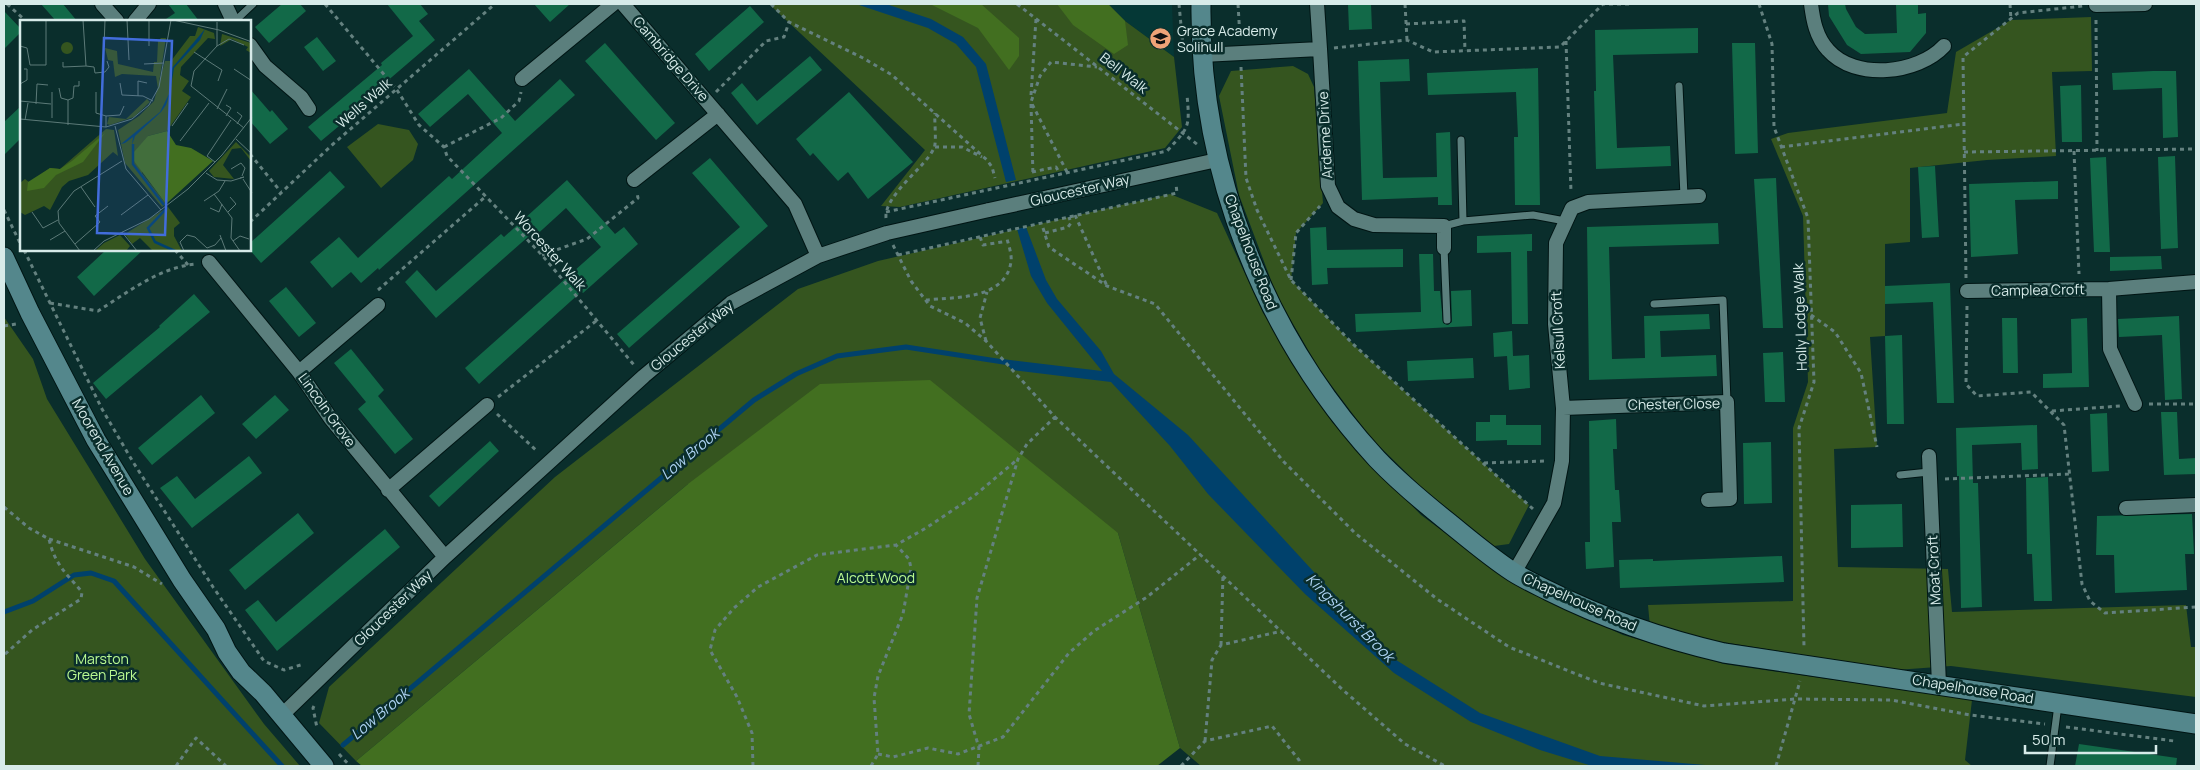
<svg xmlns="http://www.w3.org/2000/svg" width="2200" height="770" viewBox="0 0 2200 770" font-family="Manrope,sans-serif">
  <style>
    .built { fill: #053836 }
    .green { fill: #35551f }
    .forest { fill: #426f20 }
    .water { fill: #00416c }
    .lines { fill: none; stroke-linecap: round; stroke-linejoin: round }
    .stream { stroke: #00416c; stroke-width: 5 }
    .building { fill: #126948 }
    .lane-casing { stroke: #001514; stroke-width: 9 }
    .street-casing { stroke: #001514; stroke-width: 16 }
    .secondary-casing { stroke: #001514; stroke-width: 21 }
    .path { stroke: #64817f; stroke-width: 3; stroke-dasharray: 4 4; stroke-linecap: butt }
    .lane { stroke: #5b7f7d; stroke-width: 7 }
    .street { stroke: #5b7f7d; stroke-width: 14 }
    .secondary { stroke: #54878c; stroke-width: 19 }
    .street-bridge-casing { stroke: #001514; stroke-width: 16; stroke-linecap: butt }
    .street-bridge { stroke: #5b7f7d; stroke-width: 14 }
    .labels { text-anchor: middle; stroke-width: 5; stroke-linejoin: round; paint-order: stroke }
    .poi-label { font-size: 14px; fill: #d7ebe9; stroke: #0a2e2c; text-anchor: start }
    .street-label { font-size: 14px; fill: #d7ebe9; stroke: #0a2e2c }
    .park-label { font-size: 14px; fill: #baf991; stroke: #0a2e2c }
    .water-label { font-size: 15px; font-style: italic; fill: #add2f2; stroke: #0a2e2c }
    .inset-river { fill: none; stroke: #00416c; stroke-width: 2.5 }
    .inset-road { fill: none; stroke: #5c7a78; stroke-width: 1 }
    .view { fill: #426ddb; fill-opacity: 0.15; stroke: #426ddb; stroke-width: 2.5 }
    .inset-edge { fill: none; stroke: #d7ebe9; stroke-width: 2.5 }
  </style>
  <rect width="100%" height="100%" fill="#0a2e2c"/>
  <path class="built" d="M1108,4H1172L1174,57L1125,21Z"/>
  <path class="green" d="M769,4H1108L1125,21L1174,57L1182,127L1165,148L900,207L881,206L925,150Z
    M2091,17L2092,71L2052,72L2056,156L1987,160L1910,168V242L1885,244V336L1870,337L1877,447L1834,449L1838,567L1948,569L1952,612L2186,605L2191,647H2196V697L1951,666L1896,670L1710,640L1650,627L1648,605L1793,601V428L1808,382L1803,216L1771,139L1788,133L1947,113L1956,52L2011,20Z
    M1293,66L1308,74L1314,87L1323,203L1296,233L1291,280L1353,344L1529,505L1509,544L1494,546L1421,487L1370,437L1319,369L1277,296L1239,195L1219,96L1231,71Z
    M378,124L409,130L418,144L413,160L381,188L347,147Z
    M1170,194L1217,213L1263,313L1332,422L1421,515L1514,584L1623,635L1724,664L1972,700L1965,760L1972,766H1201L1180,748L1118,533L688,484L356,761L319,723L329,687L555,477L798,289L878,261Z
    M4,317L33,359L47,399L145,559L264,724L300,766H4Z"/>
  <path class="forest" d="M930,4H981L1019,38V56L1009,70L978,28Z
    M1057,4H1108L1125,21L1128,45L1114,54L1073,25Z
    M930,380L1118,533L1180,748L1157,766H362L356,761L688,484L820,384Z"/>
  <path class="water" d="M856,4H886L931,19L963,37L986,64L1016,180L1006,182L976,67L956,44L928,28Z
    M1026,227L1046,280L1057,299L1101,351L1114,374L1188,435L1393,658L1480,713L1600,756L1717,766H1592L1540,750L1471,722L1394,673L1305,594L1208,494L1170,446L1111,382L1012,370L1002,359L1102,371L1047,303L1031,276L1017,229Z"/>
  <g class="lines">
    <path class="stream" d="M4,612L33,601L74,575L91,573L114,581L282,766
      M343,745L754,400L796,374L837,356L906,347L1010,363"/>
  </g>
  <path class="building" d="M41,4H63L77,21H56Z
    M168,4H186L199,21H163L175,13Z
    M282,4H300L306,11L269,43L255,27Z
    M387,4H420L428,14L419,21L435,40L378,89L380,92L321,141L308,127L382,65L381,63L413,36Z
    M534,4H570L550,22Z
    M1348,4H1371L1372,29L1349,30Z
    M1828,4H1845L1846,9L1856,27L1865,34L1897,33L1896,4H1918V14L1926,13V33L1910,52L1861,54L1847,45L1829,16Z
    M750,6L764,22L709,71L695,54Z
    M4,11L21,29V32L4,49Z
    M1698,28V53L1613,55L1617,148L1670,146L1671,166L1596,169L1594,91H1596L1595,30Z
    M317,37L336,61L323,71L304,47Z
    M605,43L675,123L656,140L585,61Z
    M1732,43H1755L1758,153L1735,154Z
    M810,56L822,70L757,125L731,93L742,83L757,101Z
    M1409,59L1410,81L1380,82L1383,178L1437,177L1436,133L1450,132L1452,205H1438V197L1362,200L1358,61Z
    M1538,68L1540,205H1515L1514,137H1518L1516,92L1428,95L1427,73Z
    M469,69L515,121L560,79L575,95L379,270L378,268L361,283L351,272L332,288L310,262L339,237L358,258L449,176L452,179L502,133L468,94L430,127L418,114Z
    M2153,71H2176L2178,137L2163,138L2162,88L2113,90L2112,73Z
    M2081,85L2082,142H2062L2060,86Z
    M250,89L270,112L272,110L288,129L270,144L250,121Z
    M849,92L913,162L868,199L848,172L838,181L813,153L810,156L796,139Z
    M21,106V138L4,155V122Z
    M2175,156L2178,248L2161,249L2158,157Z
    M2106,157L2110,252H2094L2090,158Z
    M710,158L768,226L629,348L617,334L740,227L692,173Z
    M1935,166L1939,237L1922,238L1918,167Z
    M330,171L345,187L261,263L250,250V243Z
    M1776,178L1783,328H1763L1754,179Z
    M567,180L615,234L624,227L638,244L583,293L581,292L479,384L465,368L601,247L566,208L532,239L529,236L436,318L405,282L417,270L436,291L501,234L504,237Z
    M2058,181V199L2015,200L2018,254L1971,257L1969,184Z
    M1718,223L1719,244L1609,247L1612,359L1645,358L1644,316L1709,314L1710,329L1660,331L1661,357L1716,355L1717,376L1589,380L1587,227Z
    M1326,227L1327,250L1403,249V267L1327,268L1328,284L1312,285L1310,228Z
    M1532,234V251H1527L1528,324H1512L1511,252L1477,253V236Z
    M106,250H143L94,296L77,277Z
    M1419,254H1433L1434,291H1440L1443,323L1448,325L1452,322L1451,291L1471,290L1472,326L1356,332L1355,314L1421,312Z
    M2161,256L2162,269L2110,271V257Z
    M1950,283L1954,403H1937L1933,302L1885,304V286Z
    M286,287L316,323L299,337L269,301Z
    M194,294L210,312L106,399L93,383L160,327L159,326Z
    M2179,316L2182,399L2165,400L2162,335L2119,337L2118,319Z
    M2002,318H2017L2018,373H2003Z
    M2087,318L2089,387L2043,388V374L2072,373L2071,319Z
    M1512,331L1513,356L1529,355L1530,388L1509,390L1507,356L1494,357L1493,333Z
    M1902,335L1904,424H1887L1885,336Z
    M351,349L384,390L378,396L413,439L395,454L358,409L366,402L334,363Z
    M1783,352L1785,402H1765L1763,353Z
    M1473,358L1474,378L1408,381L1407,361Z
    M201,395L215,413L152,465L138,448Z
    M275,395L289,410L256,439L242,424Z
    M2161,412H2177L2179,459L2196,458V474L2164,475Z
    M2107,413L2109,471L2092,472L2090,414Z
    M1490,415H1506V425H1541V445H1507V440L1476,441V422H1490Z
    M1616,419L1617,449H1613L1615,490H1619L1621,522H1612L1614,567L1586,569L1585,542H1590L1589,421Z
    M2037,425L2038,469L2022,470L2021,443L1972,445L1973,483H1978L1982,607L1961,608L1959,476H1957L1956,428Z
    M490,441L499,451L439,507L429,496Z
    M1771,442L1772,503L1744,504L1743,443Z
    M249,456L262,473L192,528L160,488L177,476L195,499Z
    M2048,477L2052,601H2034L2032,554H2027L2026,478Z
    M1902,504L1903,547L1851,548V505Z
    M298,513L314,533L245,590L229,570Z
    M2192,514L2194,554H2185L2187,590L2115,593L2114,555H2096L2097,516Z
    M385,529L400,547L277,651L245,610L258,600L276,622Z
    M1782,556L1784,582L1620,588L1619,560L1653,559V561Z
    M2079,744L2177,758L2176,766H2075Z"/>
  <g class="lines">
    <defs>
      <path id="lane" d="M235,21L253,4
        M1679,86L1684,196
        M1461,140L1463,221
        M1444,226L1463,221L1533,215L1565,221
        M1444,248L1447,320
        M1654,304L1723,300L1727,402
        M1900,475L1929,472
        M2050,766L2058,705"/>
      <path id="street" d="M102,4L117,21
        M225,4L233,21
        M623,4L795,204L818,256
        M1317,4L1320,49
        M1811,4C1813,20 1816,37 1828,50C1855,81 1918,74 1944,46
        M2096,5L2145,4
        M135,21L149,4
        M250,45L265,66L301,97L309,109
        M1202,55L1320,49L1328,186L1338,207L1354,219L1374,225L1444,226V248
        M522,79L613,4
        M634,180L718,114
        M1049,197L1217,160
        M209,262L299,372L331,419L445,557
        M2109,289L2110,349L2135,404
        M1967,291L2109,289L2196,282
        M299,372L378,305
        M1563,408L1727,402L1730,499L1708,500
        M1929,456L1939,684
        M388,490L487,405
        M2126,508L2196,505
        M1514,573L1554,503L1562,461L1563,408L1555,324L1556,243L1572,208L1588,202L1699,196
        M281,716L445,557L644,376L731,303L818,256L887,233L989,210"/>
      <path id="secondary" d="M1201,4C1199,171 1264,336 1377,459C1399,482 1423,502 1448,522C1469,539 1490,557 1513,572C1524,579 1537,585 1549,591C1605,619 1664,639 1724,653L2196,724
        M4,257L30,313L96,440L182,580L216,629L227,652L241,672L263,693L324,766"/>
    </defs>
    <use href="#lane" class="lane-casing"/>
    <use href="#street" class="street-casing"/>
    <use href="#secondary" class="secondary-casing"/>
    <path class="path" d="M7,4L26,21
      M325,4L397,90L419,125L444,147L447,156L542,255L634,365
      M771,4L789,22L863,58L892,75L987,160L992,167L995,178
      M1017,4L1198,145
      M1179,4L1183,47
      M1238,4L1240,38
      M1405,4L1407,40
      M1759,4L1772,44L1774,127L1808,218L1814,382L1799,428L1804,647
      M2010,4L2011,20
      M2096,20L2097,151
      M1406,24L1464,21L1465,51
      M1566,41L1571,192
      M1334,48L1407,40L1433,52L1560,47L1603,4H1630
      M1241,67L1246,178L1257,210L1291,280L1353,344L1533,509
      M716,92L766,41L784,37L789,22
      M1031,95L1036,19
      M1031,104L1033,176
      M444,147L501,118L519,101L521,92
      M935,147H962L982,157
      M1781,147L1964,124
      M2074,151L2079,274
      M1964,152L2196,149
      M250,154L281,192
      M1032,172L1056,167L1060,174
      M1067,172L1031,102L1040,76L1051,62L1097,67
      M4,210L21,245
      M886,212L1167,151C1189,127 1190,128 1187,95
      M1075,215L1107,286
      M886,218C884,195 926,167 934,148C937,142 934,120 935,113
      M250,222L332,145L495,4
      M1043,228L1049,247L1107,286L1155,304L1284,462L1355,533L1437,599L1509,647L1599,683L1704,706L1795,699L1891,700L1970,715L2045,724
      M1045,233L1068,227L1071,223L1069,217
      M980,237L983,245L1008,241
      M893,245L911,281L930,306L965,323L986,341L1055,417L1343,690L1405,744L1445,766
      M24,250L102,409L133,462L213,587L264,661L284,670L304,664
      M175,250L188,265
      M542,255L587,239L638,198L637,193
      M898,255L1177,193L1176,184
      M1966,278L1963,57L2018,13L2083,6
      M1291,280L1296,233L1320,206
      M378,290L485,197
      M926,300C955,297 1005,300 1011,262C1012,255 1009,246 1007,239
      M50,303L98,311C128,292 160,267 196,264
      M1967,306L1966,384L1977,396L2031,392L2064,425L2082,584L2090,601L2105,613L2196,607
      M1811,315L1835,332L1861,373L1877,447
      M4,326L16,324
      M986,341L980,318L987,292
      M498,397L596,321
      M2149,404H2196
      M2052,411L2120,406
      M497,414L538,452
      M1484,463L1547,461
      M1945,479L2069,474
      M4,507L29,528L49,539C55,565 66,573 82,592L81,599L32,630L4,655
      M49,539L134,567L162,584
      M1221,645L1223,574
      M314,706L313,708L317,728
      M2066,727L2174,741
      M1205,741L1212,660L1221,645L1282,631
      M339,754L350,766
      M878,754L893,757L928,748L958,754L1003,737L1069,653L1094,631L1147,597L1201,554
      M176,766L196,738L226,766
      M753,766L752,733L737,697L710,650L715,630L734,608L758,587L817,555L896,545L926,528L974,496L1018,459
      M871,766L878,754L874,698L878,676L903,614L911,568L909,559L896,545
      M978,766L979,748L969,714L977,598L1018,459L1027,444L1055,417
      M1181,766L1205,741L1272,726L1299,760L1300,766
      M1776,766L1800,681"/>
    <use href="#lane" class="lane"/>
    <use href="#street" class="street"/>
    <use href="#secondary" class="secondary"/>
    <defs>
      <path id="street-bridge" d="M989,210L1049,197"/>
    </defs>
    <use href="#street-bridge" class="street-bridge-casing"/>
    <use href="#street-bridge" class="street-bridge"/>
  </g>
  <defs>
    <symbol id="school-disc" viewBox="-11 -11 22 22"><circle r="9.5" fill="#efa377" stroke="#0a2e2c"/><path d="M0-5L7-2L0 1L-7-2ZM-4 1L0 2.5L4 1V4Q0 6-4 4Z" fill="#111"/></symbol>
  </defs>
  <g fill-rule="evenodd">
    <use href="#school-disc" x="1148" y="26" width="25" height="25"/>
  </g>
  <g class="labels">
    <g class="poi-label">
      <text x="1177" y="36">Grace Academy<tspan x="1177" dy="16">Solihull</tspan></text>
    </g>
    <g class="street-label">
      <text transform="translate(671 59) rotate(49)" y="5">Cambridge Drive</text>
      <text transform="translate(1124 73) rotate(38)" y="5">Bell Walk</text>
      <text transform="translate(364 103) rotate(-41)" y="5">Wells Walk</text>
      <text transform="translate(1325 135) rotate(-93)" y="5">Arderne Drive</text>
      <text transform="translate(1080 190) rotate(-13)" y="5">Gloucester Way</text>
      <text transform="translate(550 251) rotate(48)" y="5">Worcester Walk</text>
      <text transform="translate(1251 252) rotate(69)" y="5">Chapelhouse Road</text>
      <text transform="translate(2038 290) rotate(-1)" y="5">Camplea Croft</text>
      <text transform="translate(1800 317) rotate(-92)" y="5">Holly Lodge Walk</text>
      <text transform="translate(1558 330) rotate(-93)" y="5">Kelsull Croft</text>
      <text transform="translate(692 336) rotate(-39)" y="5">Gloucester Way</text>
      <text transform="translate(1674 404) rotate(-1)" y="5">Chester Close</text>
      <text transform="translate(327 410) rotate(54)" y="5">Lincoln Grove</text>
      <text transform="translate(103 447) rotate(60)" y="5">Moorend Avenue</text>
      <text transform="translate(1934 570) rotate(-93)" y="5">Moat Croft</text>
      <text transform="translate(1580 602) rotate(24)" y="5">Chapelhouse Road</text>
      <text transform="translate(393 608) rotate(-44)" y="5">Gloucester Way</text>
      <text transform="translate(1973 689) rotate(9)" y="5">Chapelhouse Road</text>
    </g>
    <g class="park-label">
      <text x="876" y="583">Alcott Wood</text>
      <text x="102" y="664">Marston<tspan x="102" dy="16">Green Park</tspan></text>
    </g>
    <g class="water-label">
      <text transform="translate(690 454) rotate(-40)" y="5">Low Brook</text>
      <text transform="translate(1350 618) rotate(45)" y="5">Kingshurst Brook</text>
      <text transform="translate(380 714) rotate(-40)" y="5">Low Brook</text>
    </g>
  </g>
  <g transform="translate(20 20)">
    <rect width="231" height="231" fill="#0a2e2c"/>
    <path d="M178,7L194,13L195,19L188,18L161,47L160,55L169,61L162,71L171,77L147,111L128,116L122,153L146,184L142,187L105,143L98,110L119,96L134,81L145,41H151L170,16H175ZM202,14L231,23V33L226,30L228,27L212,19L200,26ZM141,18H146L138,69L136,56L102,54L95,57L93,41L88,40L85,28L97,31L98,44L133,52L134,42H137L138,21ZM41 28a6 6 0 1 1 12 0a6 6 0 1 1-12 0ZM127,79L130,82L114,97L90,105L87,104L89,97L106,99ZM86,109L94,110L98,136L93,132L68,155L49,161L42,167L30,190L24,186L5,195L0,192V163L5,159L10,163L30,148L40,149ZM216,122L231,137V141L221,128L212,129L203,145L214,159L194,157L189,151ZM148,187L160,203L154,208V216L162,231H133L120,218L112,224L105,214ZM100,215L110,226L106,231H75L84,223Z" fill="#35551f"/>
    <path d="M147,111L156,125L171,128L193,141L146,184L114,141V132L128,116ZM85,113L63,142L36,155L24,168L7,171L8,162L30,148L40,149L52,141Z" fill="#426f20"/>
    <path d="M185,9L180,20L154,48L150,73L146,85L141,92L115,116L112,125L113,117L105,123L101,124L140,92L149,74L152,48Z" fill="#00416c"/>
    <path class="inset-river" d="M113,124V144L144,185M147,188L128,208L135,222L155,231"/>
    <path class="inset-road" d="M63,0L66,46L74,47L75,53L85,52L89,47L87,41M107,0L109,40M153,0L199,10L232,22M197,2V26L174,51L171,66L224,108M0,26L7,28L10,45H26V0M129,26V0M197,26L209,19L224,25M84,27L85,0M174,32L202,50L198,61M43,42V47L66,46M124,44L144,43M214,49L232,61M100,63L102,75L123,76L133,81M0,64L7,60V49H4M39,68L41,78L48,80V105M76,72V93L86,96M118,76V61L127,63M48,80L53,78L54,66H59V61M0,81L31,84M16,84L17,64L28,65M206,85L211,88L206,96M197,89L207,69M32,98V72M0,99L86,107L112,99L129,85L139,67L151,0M5,100L8,83M217,104L222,96L217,92M95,106L106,149L141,190M152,106L168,83M86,107V96L100,95L104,86M216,119L232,134M160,121L189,83M195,142L187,136L211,100M211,149L221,143L225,148L222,156M186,153L197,160L211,161L224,157L220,158M223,159L232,173M61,167L75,187M194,174L212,198L211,218L220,231M184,181L199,171L205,161M190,188L199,192L202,184M12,192L23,208L38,200M208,192L216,184L210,177M101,195L128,175M102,212L117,231M200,215L206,231M30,220L45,211M213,221L220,216L229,219M55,224L80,202L75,196L88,186M60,231L39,203L38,191L54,171L102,141M73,231L84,221L129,199L168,169L202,135L232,97M164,231L160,222L167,215L175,217L187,228L195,225L201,218"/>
    <path class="view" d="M84,18L152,21L145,215L77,213Z"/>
    <rect width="231" height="231" class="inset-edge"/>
  </g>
  <rect width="2200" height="770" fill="none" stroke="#d7ebe9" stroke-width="10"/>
  <path d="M2025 745v8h131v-8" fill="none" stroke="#d7ebe9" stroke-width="2.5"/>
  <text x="2032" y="745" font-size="15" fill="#d7ebe9" stroke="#0a2e2c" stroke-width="4" paint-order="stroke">50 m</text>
</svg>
